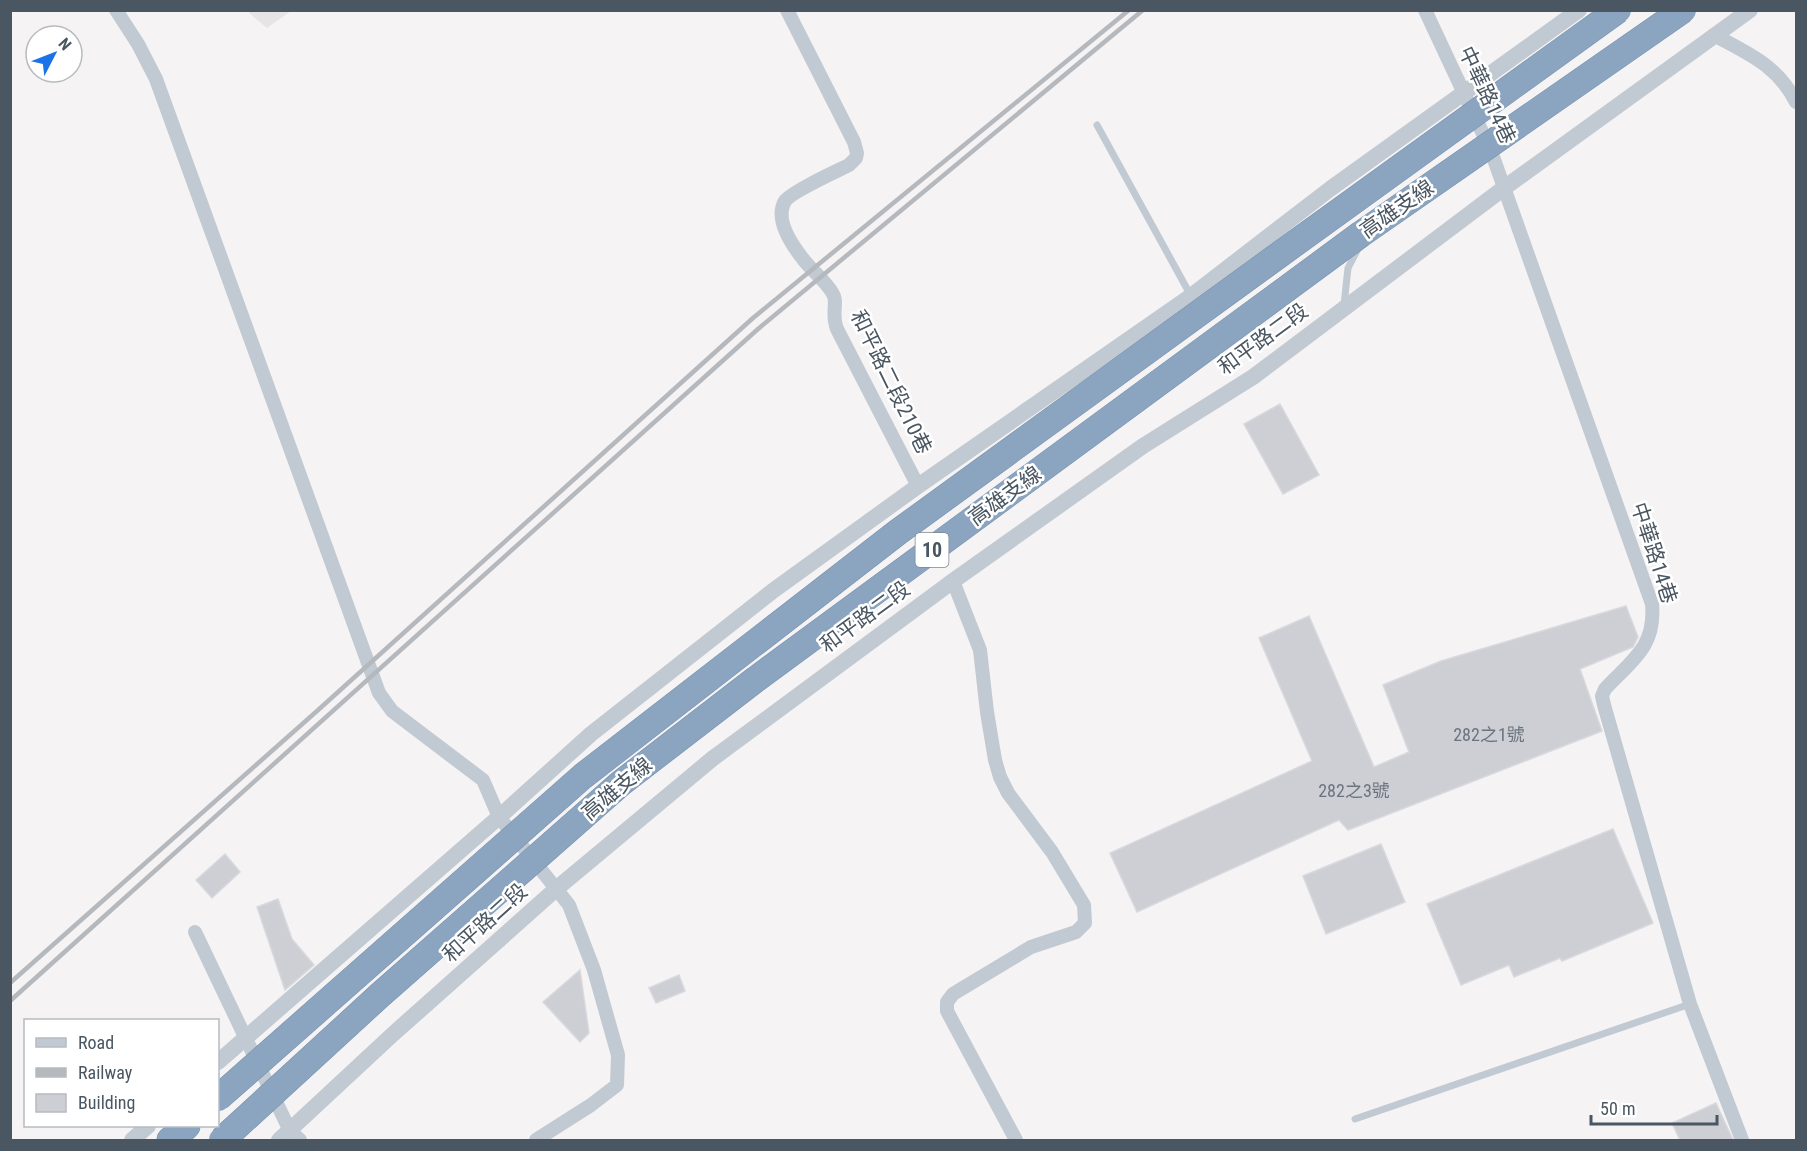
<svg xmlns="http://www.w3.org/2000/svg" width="1807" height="1151" viewBox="0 0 1807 1151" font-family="'Roboto Condensed','Noto Sans TC',sans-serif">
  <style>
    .education { fill: #e6e4e5 }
    .building { fill: #cdcfd5; stroke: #d7d9de; stroke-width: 1.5 }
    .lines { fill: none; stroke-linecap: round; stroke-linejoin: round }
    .motorway-casing { stroke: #7690ad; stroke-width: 27 }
    .service { stroke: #c1cad2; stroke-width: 7 }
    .minor { stroke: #c1cad2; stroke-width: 14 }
    .tertiary { stroke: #c1cad2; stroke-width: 16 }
    .motorway { stroke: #8ba5c1; stroke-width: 26 }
    .rail { stroke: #b5b8bd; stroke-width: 4.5 }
    .motorway-bridge-casing { stroke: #7690ad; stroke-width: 27; stroke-linecap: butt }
    .motorway-bridge { stroke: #8ba5c1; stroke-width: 26 }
    .labels { text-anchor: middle; stroke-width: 5; stroke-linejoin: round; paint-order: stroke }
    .number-label { font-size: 18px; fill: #6b747e }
    .shield { fill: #fff; stroke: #808990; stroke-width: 1.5 }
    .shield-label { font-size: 20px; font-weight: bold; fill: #4a5661 }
    .street-label { font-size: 21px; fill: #4a5661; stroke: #fff }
  </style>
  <rect width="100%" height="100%" fill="#f5f3f3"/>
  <path class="education" d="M247,11H291L267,28Z"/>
  <path class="building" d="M1280,404L1319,475L1283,494L1244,424Z
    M1626,606L1638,637L1633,647L1580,669L1602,731L1348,830L1339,820L1137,912L1110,853L1312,761L1259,638L1309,616L1374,767L1409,752L1383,685L1441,661Z
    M1613,829L1653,923L1562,961L1560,958L1514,977L1509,965L1461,985L1427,904Z
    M1381,844L1405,902L1326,934L1303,876Z
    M225,854L240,872L212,898L196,880Z
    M278,899L292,939L314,965L285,990L257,907Z
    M580,970L589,1033L580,1042L543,1002Z
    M679,975L685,991L656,1003L649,988Z
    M1716,1103L1733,1140H1680L1672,1123Z"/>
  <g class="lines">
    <defs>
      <path id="motorway" d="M170,1140L187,1126"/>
    </defs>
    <use href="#motorway" class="motorway-casing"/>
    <path class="service" d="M1097,125L1191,296
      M1344,305L1348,268L1359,247
      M1355,1119L1690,1004"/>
    <path class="minor" d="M116,10L138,44L156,79L379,693L392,711L483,780L499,817L569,905L594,970L618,1055L617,1085L591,1105L536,1140
      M787,10L854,142L857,153L856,158L849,165C837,171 791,192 785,201C774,219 792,245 803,259C812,271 826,281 833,294C838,301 831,315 837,329L918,486
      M1425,10L1491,151L1652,604C1656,647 1632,660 1605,689L1602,696L1604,705L1690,1004L1742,1140
      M1714,35C1749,54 1777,65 1796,102
      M953,581L980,650L987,712L995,760L1000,777L1008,793L1052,852L1084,905L1085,923L1076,932L1031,947L953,994L947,1002V1011L1016,1140
      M195,932L290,1131L300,1140"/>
    <path class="tertiary" d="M218,1062L499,817L591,734L774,590L918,486L1191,296L1330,189L1579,10
      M132,1140L148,1126
      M279,1140L392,1035L556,889L712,759L953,581L1143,446L1253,377L1504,188L1750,10"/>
    <use href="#motorway" class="motorway"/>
    <path class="rail" d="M10,983L317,711L753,318L1129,10
      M10,1001L758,329L1143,10"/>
    <defs>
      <path id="motorway-bridge" d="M218,1098L583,776L898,532L1283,252L1618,10
        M222,1140L380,995L621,783L756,679L1361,234L1683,10"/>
    </defs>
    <use href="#motorway-bridge" class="motorway-bridge-casing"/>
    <use href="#motorway-bridge" class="motorway-bridge"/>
  </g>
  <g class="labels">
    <g class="number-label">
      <text x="1489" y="741">282之1號</text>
      <text x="1354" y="797">282之3號</text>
    </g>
    <rect class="shield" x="915.5" y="533" width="33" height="34" rx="4.5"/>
    <g class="shield-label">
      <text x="932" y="557">10</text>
    </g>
    <g class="street-label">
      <text transform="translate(1487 95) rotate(65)" y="7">中華路14巷</text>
      <text transform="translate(1397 209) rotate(-35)" y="7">高雄支線</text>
      <text transform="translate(1263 339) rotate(-36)" y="7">和平路二段</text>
      <text transform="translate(891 382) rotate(64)" y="7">和平路二段210巷</text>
      <text transform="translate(1005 496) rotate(-36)" y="7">高雄支線</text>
      <text transform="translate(1654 553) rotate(72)" y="7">中華路14巷</text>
      <text transform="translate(865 617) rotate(-36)" y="7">和平路二段</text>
      <text transform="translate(617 789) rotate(-40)" y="7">高雄支線</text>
      <text transform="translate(485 923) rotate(-42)" y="7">和平路二段</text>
    </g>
  </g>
  <rect width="1807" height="1151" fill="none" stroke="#4a5661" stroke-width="24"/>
  <rect x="24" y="1019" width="195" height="108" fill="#ffffff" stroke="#b7bbc0" stroke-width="1.5"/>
  <rect x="36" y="1038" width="30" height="9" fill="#c1cad2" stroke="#b7bbc0" stroke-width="1.5"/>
  <text x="78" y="1049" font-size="18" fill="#4a5661">Road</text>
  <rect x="36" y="1068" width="30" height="9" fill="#b5b8bd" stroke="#b7bbc0" stroke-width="1.5"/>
  <text x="78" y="1079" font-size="18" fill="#4a5661">Railway</text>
  <rect x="36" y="1094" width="30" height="18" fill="#cdcfd5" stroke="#b7bbc0" stroke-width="1.5"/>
  <text x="78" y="1109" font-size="18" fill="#4a5661">Building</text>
  <g transform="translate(54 54) rotate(48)"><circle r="28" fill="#ffffff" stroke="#b7bbc0" stroke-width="1.5"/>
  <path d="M0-4.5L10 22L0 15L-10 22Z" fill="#1a73e8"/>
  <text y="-9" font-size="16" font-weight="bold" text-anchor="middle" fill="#4a5661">N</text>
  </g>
  <path d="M1591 1115v9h126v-9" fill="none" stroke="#4a5661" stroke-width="3"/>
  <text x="1600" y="1115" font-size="18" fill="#4a5661" stroke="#ffffff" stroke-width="4.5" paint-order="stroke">50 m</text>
</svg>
